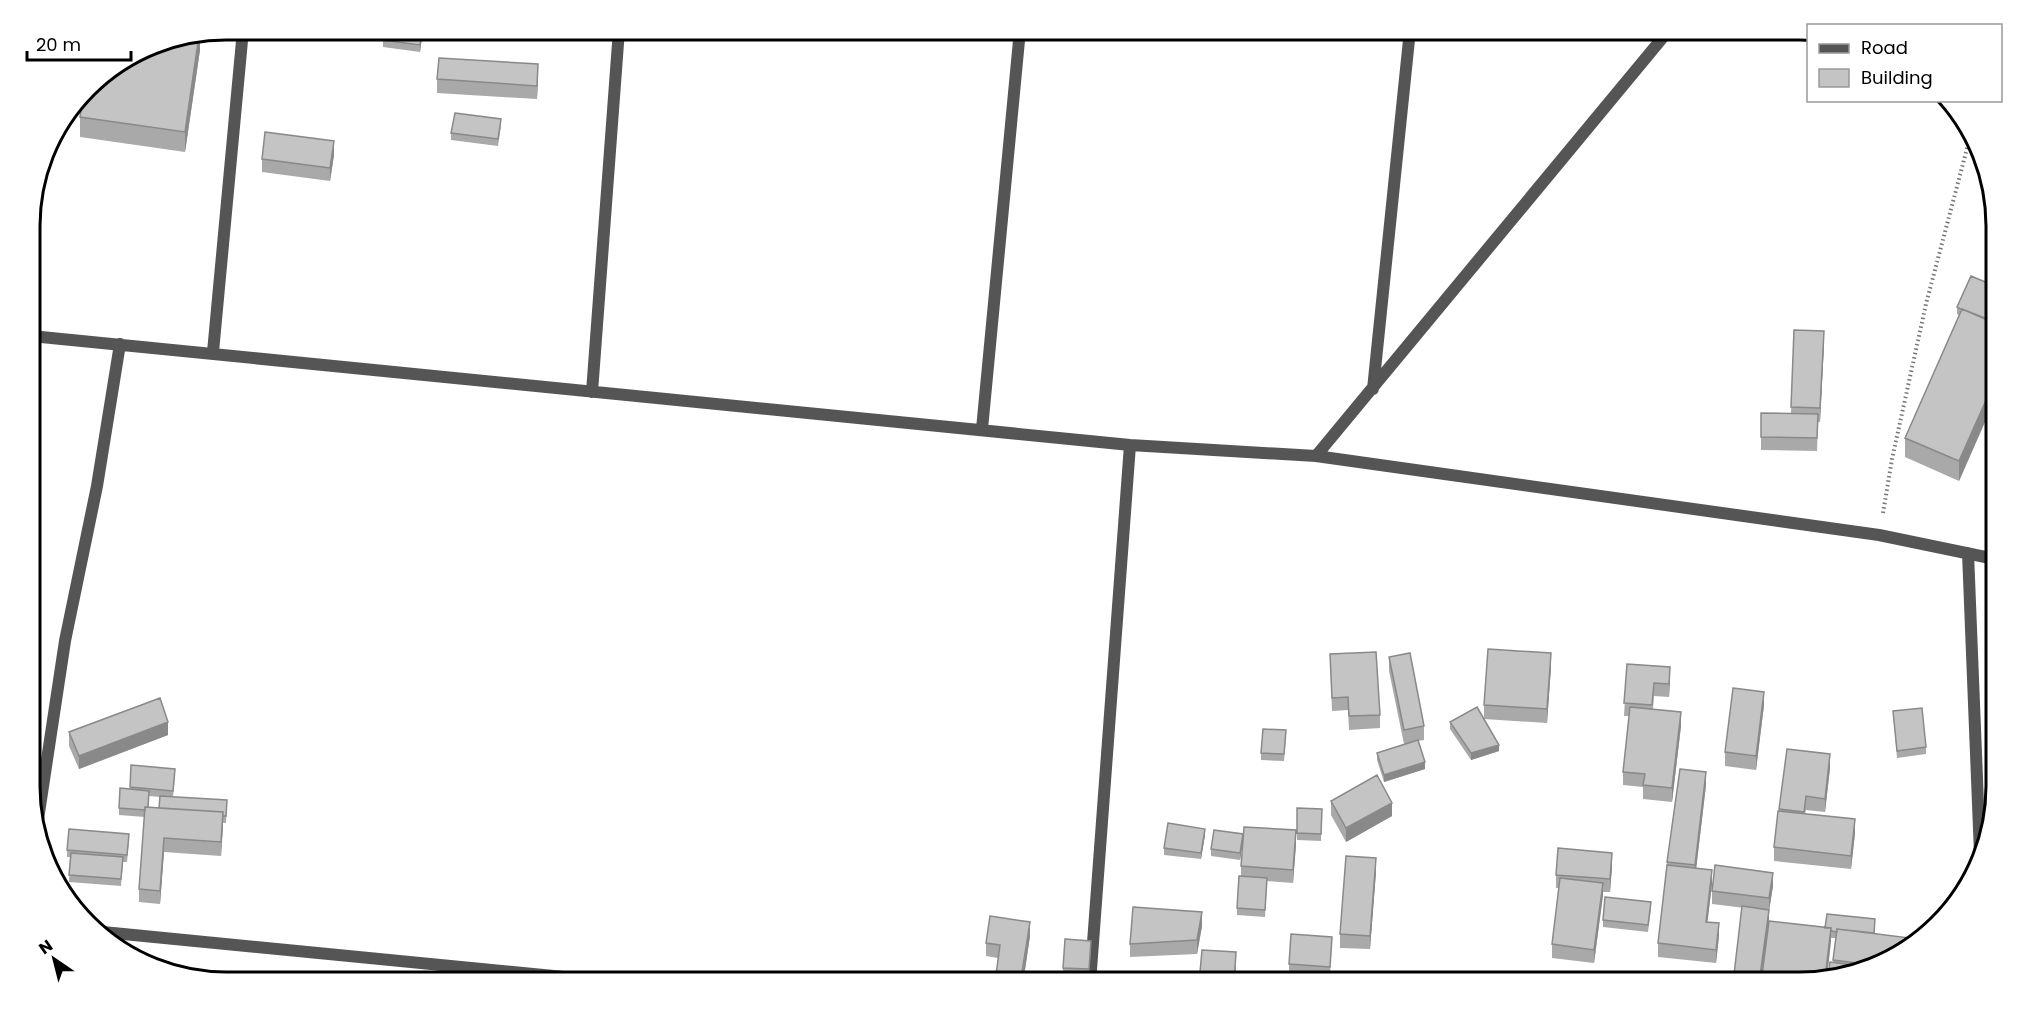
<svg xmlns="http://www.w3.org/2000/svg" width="2026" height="1013" viewBox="0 0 2026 1013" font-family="Poppins,sans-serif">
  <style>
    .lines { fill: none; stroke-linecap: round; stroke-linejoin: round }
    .path { stroke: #777; stroke-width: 4; stroke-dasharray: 1.5 3; stroke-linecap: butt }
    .street { stroke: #555; stroke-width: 12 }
    .wall { fill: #a9a9a9; fill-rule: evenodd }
    .shaded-wall { fill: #898989 }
    .building { fill: #c4c4c4; stroke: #898989; stroke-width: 1.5 }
    .rim { fill: none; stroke: #000; stroke-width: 3 }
  </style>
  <rect width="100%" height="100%" fill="#fff"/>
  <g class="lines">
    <path class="path" d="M1883,513L1892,459L1926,304L1969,141"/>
    <path class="street" d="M31,336L1130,445L1316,456L1879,535L1995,559
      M213,352L243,30
      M1373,389L1410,30
      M592,392L619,30
      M982,429L1020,30
      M1316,456L1669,30
      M1968,553L1980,854
      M37,826L65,641L97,486L120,344
      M103,932L626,983
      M1090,983L1130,445"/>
  </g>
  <path class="wall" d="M423,30L420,52L383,47V40Z
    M200,35V50L185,152L80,137V117Z
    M538,78L537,99L437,93V79Z
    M501,126L498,146L451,140V133Z
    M334,155L330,181L262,172V159Z
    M1995,286V399L1959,481L1905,457V438L1959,315L1957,314V307Z
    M1794,330L1824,344L1820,422H1818L1817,451L1761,450V413H1791Z
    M1330,654L1380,715V728L1349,730L1348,710L1332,711Z
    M1389,657L1424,726V740L1418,741L1425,769L1384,782L1377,760V753L1411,742L1404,744L1389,671Z
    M1627,664L1670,680L1669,697L1654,696L1653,709L1681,726L1672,802L1643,799V787L1623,785V772L1629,716H1624Z
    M1551,667L1547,723L1484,719L1499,751L1471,760L1450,729V722L1484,719V705Z
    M1764,705L1756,770L1725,766V752Z
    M1893,711L1926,747V754L1897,758Z
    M69,732L168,735L79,769L69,746Z
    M1286,737L1284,761L1261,760V753Z
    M131,765L175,776L173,797L227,807L226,823H223L221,856L164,852L160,904L139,902V889L145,817L119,815V808L130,789ZM149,796L160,797L159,808L148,807Z
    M1830,768L1825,812L1806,810L1805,814L1855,833L1851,869L1774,861V847L1779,809Z
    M1706,785L1696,868L1712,884L1707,922L1719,936L1716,963L1658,957V943L1667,862Z
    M1331,801L1392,816L1346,842L1331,815Z
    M1297,808L1322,809L1321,841L1297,840Z
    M1205,835L1201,859L1164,855V848Z
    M129,841L127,862H123L121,886L69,882L70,857H67V850Z
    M1243,841L1240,860L1211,856V849Z
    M1296,844L1293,883L1267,881L1265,917L1237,915V908L1241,877V866Z
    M1612,867L1610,892H1603L1594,963L1552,958V944L1559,888H1556V875Z
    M1376,872L1370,949L1340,948V934Z
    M1773,886L1769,911L1712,904V891Z
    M1651,909L1648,932L1603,927V920Z
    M1202,926L1197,954L1130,957V944Z
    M1875,926V933L1909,950L1828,977L1833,963L1836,938H1831V942L1825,928Z
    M1030,936L1023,983H996L998,958L986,956V943Z
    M1332,944L1330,974L1289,971V964Z
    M1091,948L1089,976L1063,975V968Z"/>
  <path class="shaded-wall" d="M422,30H423L420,52V45Z
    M199,35H200V50L185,152V132Z
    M538,64V78L537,99V86Z
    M334,141V155L330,181V168Z
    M1824,331V344L1820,422V408Z
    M1995,380V399L1959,481V461Z
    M1551,653V667L1547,723V709Z
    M1670,667V680L1669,697V684Z
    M1764,692V705L1756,770V756Z
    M1681,712V726L1672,802V788Z
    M168,722V735L79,769V756Z
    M1499,745V751L1471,760V753Z
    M1830,754V768L1825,812V799Z
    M1425,762V769L1384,782V775Z
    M1706,772V785L1695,879V865Z
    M1392,803V816L1346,842V828Z
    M223,812V826L221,856V842Z
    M1855,819V833L1851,869V856Z
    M1205,829V835L1201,859V853Z
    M1296,830V844L1293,883V870Z
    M1243,834V841L1240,860V853Z
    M164,838V852L160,904V891Z
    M1612,853V867L1610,892V879Z
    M1376,858V872L1370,949V936Z
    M1712,870V884L1706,935V922Z
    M1773,873V886L1769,911V898Z
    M1603,883V896L1594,963V950Z
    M1769,910V923L1761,983H1759Z
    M1202,912V926L1197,954V940Z
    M1030,922V936L1023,983H1021Z
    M1719,923V936L1716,963V950Z
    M1831,928V942L1827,978H1825Z
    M1236,952V965L1235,983H1234Z"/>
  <path class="building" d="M385,30H422L420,45L383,40Z
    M199,35L185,132L80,117L83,97L97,79L152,45Z
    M439,58L538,64L537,86L437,79Z
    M455,113L501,119L498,139L451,133Z
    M265,132L334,141L330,168L262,159Z
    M1971,276L1995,286V317L1992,322L1962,309V310L1957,307Z
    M1962,309L1995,322V380L1959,461L1905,438Z
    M1794,330L1824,331L1820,408L1791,407Z
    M1761,413L1818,414L1817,438L1761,437Z
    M1488,649L1551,653L1547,709L1484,705Z
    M1376,652L1380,715L1349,716L1348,697L1332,698L1330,654Z
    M1410,653L1424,726L1404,730L1389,657Z
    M1627,664L1670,667L1669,684L1654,683L1652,705L1624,703Z
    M1733,688L1764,692L1756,756L1725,752Z
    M160,698L168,722L79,756L69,732Z
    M1477,707L1499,745L1471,753L1450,722Z
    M1630,707L1681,712L1672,788L1643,785L1645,774L1623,772Z
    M1922,708L1926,747L1897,751L1893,711Z
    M1263,729L1286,730L1284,754L1261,753Z
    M1418,740L1425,762L1384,775L1377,753Z
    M1787,749L1830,754L1825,799L1806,796L1804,812L1779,809Z
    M131,765L175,769L173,791L130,787Z
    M1680,769L1706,772L1695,865L1667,862Z
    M1377,775L1392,803L1346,828L1331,801Z
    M120,788L149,791L148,807H145V810L119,808Z
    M160,796L227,800L226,816H223V812L159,808Z
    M145,807L223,812L221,842L164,838L160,891L139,889Z
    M1297,808L1322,809L1321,834L1297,833Z
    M1778,811L1855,819L1851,856L1774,847Z
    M1168,823L1205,829L1201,853L1164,848Z
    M1244,827L1296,830L1293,870L1241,866Z
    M69,829L129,834L127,855L67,850Z
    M1214,830L1243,834L1240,853L1211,849Z
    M1558,848L1612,853L1610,879L1556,875Z
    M71,853L123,857L121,879L69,875Z
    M1346,856L1376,858L1370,936L1340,934Z
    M1667,865L1712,870L1706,922L1719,923L1716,950L1658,943Z
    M1715,865L1773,873L1769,898L1712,891Z
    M1239,876L1267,878L1265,910L1237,908Z
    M1560,878L1603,883L1594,950L1552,944Z
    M1605,897L1651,902L1648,925L1603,920Z
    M1742,906L1769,910L1759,983H1733Z
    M1133,907L1202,912L1197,940L1130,944Z
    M1827,914L1875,919L1874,933L1837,929V932L1831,931V928H1825Z
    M990,916L1030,922L1021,978L996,975L1000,945L986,943Z
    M1769,921L1831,928L1825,978L1812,983H1761Z
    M1837,929L1918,939L1909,950L1865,964L1833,960Z
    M1291,934L1332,937L1330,967L1289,964Z
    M1065,939L1091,941L1089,969L1063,968Z
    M1202,950L1236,952L1234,983H1199Z
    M1830,962L1860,966L1828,977Z
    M340,975L364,978L363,983H339Z
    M1539,982L1591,983H1539Z"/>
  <path d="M0 0H2026V1013H0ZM226 40H1800A186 186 0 0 1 1986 226V786A186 186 0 0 1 1800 972H226A186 186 0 0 1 40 786V226A186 186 0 0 1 226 40Z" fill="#fff" fill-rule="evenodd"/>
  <path class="rim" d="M226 40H1800A186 186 0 0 1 1986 226V786A186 186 0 0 1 1800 972H226A186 186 0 0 1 40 786V226A186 186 0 0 1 226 40Z"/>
  <rect x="1807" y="24" width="195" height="78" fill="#ffffff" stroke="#999999" stroke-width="1.5"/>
  <rect x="1819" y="44" width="30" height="9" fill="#555555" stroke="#999999" stroke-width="1.5"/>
  <text x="1861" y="54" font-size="18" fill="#000000">Road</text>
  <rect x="1819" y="69" width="30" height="18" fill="#c4c4c4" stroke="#999999" stroke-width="1.5"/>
  <text x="1861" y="84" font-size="18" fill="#000000">Building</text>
  <g transform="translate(54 959) rotate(325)" stroke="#ffffff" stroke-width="4.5" paint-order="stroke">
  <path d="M0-4.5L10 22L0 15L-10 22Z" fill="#000000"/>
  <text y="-9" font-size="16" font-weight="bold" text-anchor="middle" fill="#000000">N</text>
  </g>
  <path d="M27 51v9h104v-9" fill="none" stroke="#000000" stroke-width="3"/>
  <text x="36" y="51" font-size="18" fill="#000000" stroke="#ffffff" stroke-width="4.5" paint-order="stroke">20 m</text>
</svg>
